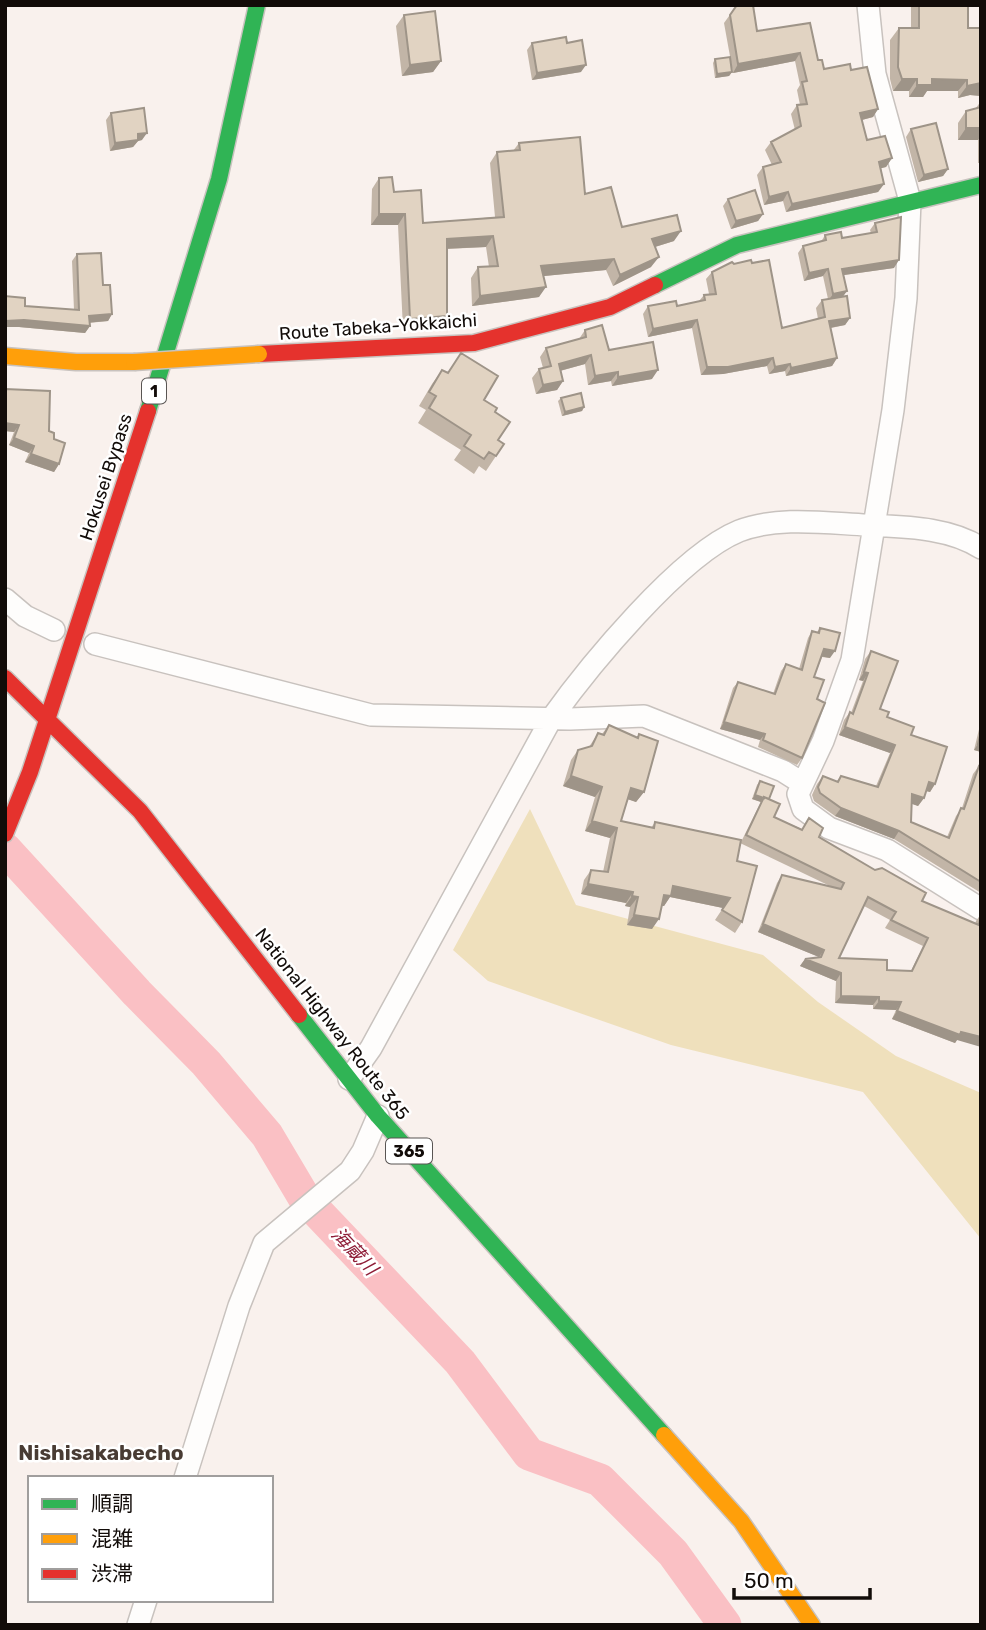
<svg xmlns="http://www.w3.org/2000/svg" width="986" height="1630" viewBox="0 0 986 1630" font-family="Rubik,'Noto Sans JP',sans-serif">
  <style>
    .green { fill: #efe0bc }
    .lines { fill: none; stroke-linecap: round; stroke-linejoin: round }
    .river { stroke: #fac0c4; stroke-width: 33 }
    .street-casing { stroke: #c8c2be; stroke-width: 24 }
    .fast-casing { stroke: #c8c2be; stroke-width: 19 }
    .slow-casing { stroke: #c8c2be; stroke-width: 19 }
    .jam-casing { stroke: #c8c2be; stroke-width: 19 }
    .street { stroke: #fefdfc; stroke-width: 21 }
    .fast { stroke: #30b455; stroke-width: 16 }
    .slow { stroke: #ff9f0a; stroke-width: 16 }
    .jam { stroke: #e5322d; stroke-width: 16 }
    .slow-bridge-casing { stroke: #c8c2be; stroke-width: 19; stroke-linecap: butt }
    .slow-bridge { stroke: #ff9f0a; stroke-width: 16 }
    .wall { fill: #c2b5a7; fill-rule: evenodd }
    .shaded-wall { fill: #9e9488 }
    .building { fill: #e1d3c2; stroke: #9e9488; stroke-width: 2; fill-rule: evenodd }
    .labels { text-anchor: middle; stroke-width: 5; stroke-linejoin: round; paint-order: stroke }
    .shield { fill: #fff; stroke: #595553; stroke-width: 2 }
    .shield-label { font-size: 16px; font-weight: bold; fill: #120c09 }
    .street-label { font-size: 18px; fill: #120c09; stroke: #fff }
    .water-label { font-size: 19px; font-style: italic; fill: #8e1d37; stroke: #fff }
    .quarter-label { font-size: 21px; font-weight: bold; fill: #493c34; stroke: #fff }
  </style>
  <rect width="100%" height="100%" fill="#f9f1ed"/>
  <path class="green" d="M530,809L576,905L763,955L818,1002L896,1056L981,1093V1239L863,1092L671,1045L488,981L453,950Z"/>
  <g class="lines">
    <path class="river" d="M5,849L137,993L206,1063L267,1135L305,1199L460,1362L529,1454L600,1480L673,1553L725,1625"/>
    <defs>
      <path id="street" d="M868,5L875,74L910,201L906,298L893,410L852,660L823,741L798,794L803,809L829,828L887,850L981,909
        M5,599L25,616L54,630
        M95,644L371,715L570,719L644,716L783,771L802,783
        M349,1079L371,1048L551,719C589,666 680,555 739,531C777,516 826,523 867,525C904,527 949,527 981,548
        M185,1478L239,1306L264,1243L350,1171L363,1151L378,1116
        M138,1625L146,1600"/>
      <path id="fast" d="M655,285L737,245L981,185
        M148,411L219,179L257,5
        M299,1015L378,1116L664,1435"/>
      <path id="slow" d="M5,356L76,362H134
        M664,1435L741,1521L812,1625"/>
      <path id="jam" d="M259,354L474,343L610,307L655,285
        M5,678L140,811L299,1015
        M5,834L30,772L148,411"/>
    </defs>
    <use href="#street" class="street-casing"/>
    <use href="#fast" class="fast-casing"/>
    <use href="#slow" class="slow-casing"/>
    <use href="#jam" class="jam-casing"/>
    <use href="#street" class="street"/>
    <use href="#fast" class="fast"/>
    <use href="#slow" class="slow"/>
    <use href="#jam" class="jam"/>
    <defs>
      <path id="slow-bridge" d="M134,362L259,354"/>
    </defs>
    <use href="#slow-bridge" class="slow-bridge-casing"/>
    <use href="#slow-bridge" class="slow-bridge"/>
  </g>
  <path class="wall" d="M737,5L757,31L818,60L824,69L851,70L878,109L873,117L862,120L867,140L892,158L886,167L881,168L884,184L878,192L786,212L783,201L764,205L757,175L763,167L772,165L765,150L771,142L795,130L791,114L797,105H800L797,90L800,85L795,61L733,73L724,23Z
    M911,5H968V28H981V96L970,95L958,98V91H927L923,97H909V91H893L890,79V40L899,28H911Z
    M404,15L441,61L433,72L402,76L396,26Z
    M532,43L581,72L532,80L527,50Z
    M715,59L732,72L729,76L715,78L713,63Z
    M981,101V163H978V140H958V123L966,111L976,108Z
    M111,113L142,140L138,141L133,147L110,151L106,120Z
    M911,129L948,169L943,176L918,182L906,137Z
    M519,143L585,194L622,227L674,241L655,247L651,267L613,286L606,270L544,276L539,297L472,306L471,278L478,267H489L486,247L447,249L440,327L403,329L398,225H371L372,189L379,178L423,223L495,217L490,163L497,152L513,151Z
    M728,199L763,214L758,221L731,229L723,206Z
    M875,223L894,268L844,275L843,297L850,318L845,325L831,328L837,358L832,366L786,376L785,371L769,374L767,366L723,374L701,375L692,328L648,337L643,314L648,306H677L699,301L704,295L709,294L706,279L712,272L734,264L752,263L782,328L818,319L816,308L822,300L828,299L823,276L804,281L798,253L803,246L821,242L825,235L842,238L871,233L870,230Z
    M77,254L103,285L112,314L108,321L89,323L90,326L85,333L19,327L25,306L74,310L72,261Z
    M585,330L609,350L652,379L612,386L611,381L588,385L585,364L560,371L563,381L557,390L536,394L532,378L539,369L543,368L540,357L546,348L579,339Z
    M461,353L484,400L495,412L498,440L504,444L486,471L479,466L474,474L454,460L461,450L418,423L426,410L419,406L432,384L442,370L448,373Z
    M5,389L49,431L59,464L54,472L25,462L29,453L9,445L14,432L5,431Z
    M561,398L584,407L582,411L562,416L558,401Z
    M820,628L830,658L822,657L814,677L817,699L802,758L797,765L758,747L760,740L720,729L733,688L738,682L773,694L781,671L786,664L799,669L808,638L812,631L817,632Z
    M871,651L880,709L887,717L911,735L935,784L930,792L926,791L924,798L918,806L911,803V822L947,837L956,816L962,808L973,774L979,766L981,767V893L894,839L835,816L814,801L812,795L817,784L823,776L836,782L841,776L876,786L890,753L839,735L844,720L850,712L851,713L863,681L859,680L865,659Z
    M981,721V752L974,750Z
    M609,725L637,738L639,734L644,792L636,802L628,799L621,821L651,828L655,822L741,842L761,802L752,799L757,785L760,781L769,799L774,817L802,829L809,818L819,837L922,901L975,924L976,921L981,914L957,1040L955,1043L892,1019L896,1010L873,1009V1005L835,1003L836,981L800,966L805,959L819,957L758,932L777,883L782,875L830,886L740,843L737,861L742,922L735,933L715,920L723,908L670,897L664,906H661L652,929L627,925L630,907L625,906L626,903L581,894L584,880L591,870L603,872L610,838L585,831L595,797L563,786L571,760L578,750L589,747L598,733L602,734ZM864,906L890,920L885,928L923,946L911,971L887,970L839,958Z"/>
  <path class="shaded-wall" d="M800,53L795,61L733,73L738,64Z
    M441,61L433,72L402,76L410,65Z
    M586,65L581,72L532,80L537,73Z
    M732,72L729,76L715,78L717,74Z
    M902,79H917L909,91H893Z
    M932,79L967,80L958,91H927L923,97H909L917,85Z
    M981,83V96L970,95L958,98L967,86Z
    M878,109L873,117L854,122L860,113Z
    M966,128H981V136L978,140H958Z
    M147,133L142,140L138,141L133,147L110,151L115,143L138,134Z
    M892,158L886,167L874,170L879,162Z
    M948,169L943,176L918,182L924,175Z
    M884,184L878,192L786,212L792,204Z
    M788,192L783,201L764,205L769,197Z
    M379,214H405L398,225H371Z
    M763,214L758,221L731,229L736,221Z
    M681,231L674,241L645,250L652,239Z
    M493,236L486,247L440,249L447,239Z
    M659,257L651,267L613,286L620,275Z
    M614,259L606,270L534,277L541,266Z
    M899,260L894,268L837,276L842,269Z
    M828,269L823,276L804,281L809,273Z
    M546,287L539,297L472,306L480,296Z
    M847,291L842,298L828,301L833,294Z
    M112,314L108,321L84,323L89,316Z
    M447,316L440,327L403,329L410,319Z
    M850,318L845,325L824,329L829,321Z
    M24,320L90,326L85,333L19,327H5V321Z
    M697,320L692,328L648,337L653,329Z
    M591,355L585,364L552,373L559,364Z
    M773,358L767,366L723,374L701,375L707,367Z
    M837,358L832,366L786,376L791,368Z
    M790,364L785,371L769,374L775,367Z
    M658,370L652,379L612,386L618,377Z
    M618,372L611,381L588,385L595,376Z
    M563,381L557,390L536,394L543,385Z
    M584,407L582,411L562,416L565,412Z
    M5,423L19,425L14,432L5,431Z
    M14,438L34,446L29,453L9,445Z
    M31,454L59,464L54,472L25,462Z
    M824,649L835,651L830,658L819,656Z
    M864,672L868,673L863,681L859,680Z
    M724,722L765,734L760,740L720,729Z
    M845,727L895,745L890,753L839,735Z
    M978,744L981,745V752L974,750Z
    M571,776L602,787L595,797L563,786Z
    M929,782L935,784L930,792L923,790Z
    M631,788L644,792L636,802L624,798Z
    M912,794L924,798L918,806L906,802Z
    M755,795L763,798L761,802L752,799Z
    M841,808L899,831L894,839L835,816Z
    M592,821L617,828L610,838L585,831Z
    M588,884L633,892L626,903L581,894Z
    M673,886L730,898L723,908L670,897L664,906L657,905L664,895Z
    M632,896L638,897L630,907L625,906Z
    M634,915L659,919L652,929L627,925Z
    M763,924L824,950L819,957L758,932Z
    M805,959L841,973L836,981L800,966Z
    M841,996L879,997L873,1005L835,1003Z
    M879,1001L901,1002L896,1010L873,1009Z
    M897,1011L961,1032L981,1037V1047L957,1040L955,1043L892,1019Z"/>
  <path class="building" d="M737,5H753L757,31L810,23L818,60H822L824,69L850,64L851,70L867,67L878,109L860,113L867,140L885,136L892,158L879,162L884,184L792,204L788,192L769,197L763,167L781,162L771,142L801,126L797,105L807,104L802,82L807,81L800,53L738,64L730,15Z
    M919,5H968V28H981V83L967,86V80L932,79V85H917V79H902L898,67L899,28H919Z
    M435,11L441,61L410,65L404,15Z
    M566,37L567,43L582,40L586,65L537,73L532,43Z
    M730,57L732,72L717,74L715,59Z
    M981,107V128H966V111Z
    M144,108L147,133L138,134V140L115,143L111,113Z
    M936,123L948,169L924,175L911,129Z
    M580,137L585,194L611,187L622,227L677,215L681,231L652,239L659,257L620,275L614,259L541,266L546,287L480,296L478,267L498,266L493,236L447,239V316L410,319L405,214H379V178L392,177L394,192L421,190L423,223L504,217L497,152L520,150L519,143Z
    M755,190L763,214L736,221L728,199Z
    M901,217L899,260L842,269L847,291L833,294L828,269L809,273L803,246L826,240L825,235L841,232L842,238L877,232L875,223Z
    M101,253L103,285H110L112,314L89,316L90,326L24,320L5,321V296L25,298V306L79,310L77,254Z
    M751,260L752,263L769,260L782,328L825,317L822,300L847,296L850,318L829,321L837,358L791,368L790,364L775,367L773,358L728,367H707L697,320L653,329L648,306L676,301L677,306L705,300L704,295L716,294L712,272L732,262L734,264Z
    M602,325L609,350L653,342L658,370L618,377V372L595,376L591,355L559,364L563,381L543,385L539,369L551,366L546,348L586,337L585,330Z
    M461,353L498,376L484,400L497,408L495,412L510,422L498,440L504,444L496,456L489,452L484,459L464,446L471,435L429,408L436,396L429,392L442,370L448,373Z
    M5,389L50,391L49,431L54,433V439L65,443L59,464L31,454L34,446L14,438L19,425L5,423Z
    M581,393L584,407L565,412L561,398Z
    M820,628L840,633L835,651L824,649L814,677L824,680L817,699L825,703L802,758L763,740L765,734L724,722L738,682L775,694L786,664L802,670L812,631L819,633Z
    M871,651L898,661L880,709L889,712L887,717L914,727L911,735L947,747L935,784L929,782L924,798L912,794L911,822L949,838L961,808L964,809L979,766L981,767V882L899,831L841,808L820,793L818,787L823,776L838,782L841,776L878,787L895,745L845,727L850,712L853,714L868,673L864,672Z
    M609,725L638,738L639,734L658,741L644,792L631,788L621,821L654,828L655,822L741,840L737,861L757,866L742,922L722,910L730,898L673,886L671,896L664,895L659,919L634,915L638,897L632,896L633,892L588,884L591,870L608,872L617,828L592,821L602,787L571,776L578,750L592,746L598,733L604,735Z
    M981,732V745L978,744Z
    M760,781L774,786L769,799L764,797V798L755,795Z
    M764,797L780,804L774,817L802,830L809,818L823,828L819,837L875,870L882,868L926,893L922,901L979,925L981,916V1037L961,1032L960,1035L897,1011L901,1002L879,1001V997L841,996V973L805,959L821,957L824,950L763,924L782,875L841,889L844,883L746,835ZM868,897L896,912L891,920L928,938L912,971L887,970V960L839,958Z"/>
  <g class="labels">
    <g class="shield">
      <rect x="142" y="378.5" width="24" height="25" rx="5"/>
      <rect x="386" y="1138.5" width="46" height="25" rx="5"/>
    </g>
    <g class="shield-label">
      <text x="154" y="397">1</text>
      <text x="409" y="1157">365</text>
    </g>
    <g class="street-label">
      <text transform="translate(378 327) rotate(-4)" y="6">Route Tabeka-Yokkaichi</text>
      <text transform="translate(106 477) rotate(-72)" y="6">Hokusei Bypass</text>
      <text transform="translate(332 1024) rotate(52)" y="6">National Highway Route 365</text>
    </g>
    <g class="water-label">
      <text transform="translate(355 1251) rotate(47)" y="7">海蔵川</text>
    </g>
    <g class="quarter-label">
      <text x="101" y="1460">Nishisakabecho</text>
    </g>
  </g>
  <rect width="986" height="1630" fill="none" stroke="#120c09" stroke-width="14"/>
  <rect x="28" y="1476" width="245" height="126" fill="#ffffff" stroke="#a09e9d" stroke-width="2"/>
  <rect x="42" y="1499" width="35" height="10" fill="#30b455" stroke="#a09e9d" stroke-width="2"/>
  <text x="91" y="1511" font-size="21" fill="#120c09">順調</text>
  <rect x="42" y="1534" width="35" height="10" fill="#ff9f0a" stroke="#a09e9d" stroke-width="2"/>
  <text x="91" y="1546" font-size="21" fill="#120c09">混雑</text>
  <rect x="42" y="1569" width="35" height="10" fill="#e5322d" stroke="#a09e9d" stroke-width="2"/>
  <text x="91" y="1581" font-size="21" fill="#120c09">渋滞</text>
  <path d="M734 1588v10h136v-10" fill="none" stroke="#120c09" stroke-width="3.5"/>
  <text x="744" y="1588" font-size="21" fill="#120c09" stroke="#ffffff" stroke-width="5" paint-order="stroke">50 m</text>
</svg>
